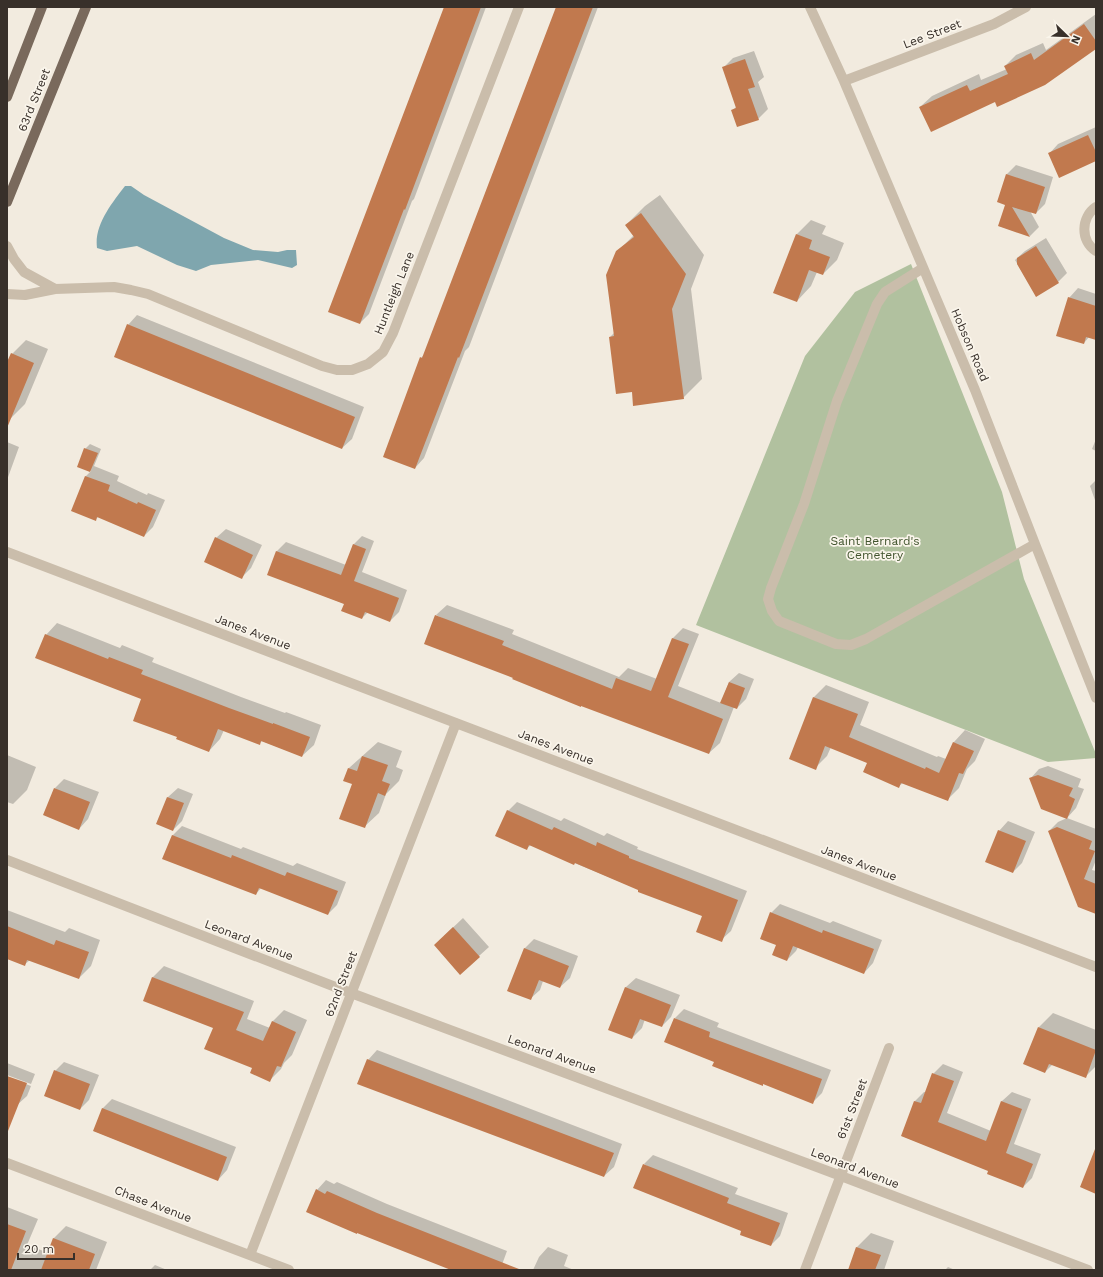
<svg xmlns="http://www.w3.org/2000/svg" width="1103" height="1277" viewBox="0 0 1103 1277" font-family="'Work Sans',sans-serif">
  <style>
    .green { fill: #b1c19f }
    .water { fill: #7fa6ae }
    .shadow { fill: #0003 }
    .building { fill: #c1794e }
    .lines { fill: none; stroke-linecap: round; stroke-linejoin: round }
    .minor { stroke: #cabdab; stroke-width: 10 }
    .major { stroke: #79695c; stroke-width: 10 }
    .labels { text-anchor: middle; stroke-width: 3.5; stroke-linejoin: round; paint-order: stroke }
    .street-label { font-size: 12px; fill: #38302a; stroke: #faf5eb }
    .park-label { font-size: 12px; fill: #42552f; stroke: #faf5eb }
  </style>
  <rect width="100%" height="100%" fill="#f2ebdf"/>
  <path class="green" d="M911,264L1002,492L1024,579L1096,754V758L1048,762L696,625L805,356L855,292Z"/>
  <path class="water" d="M125,186H131L144,195L224,238L253,250L278,252L287,250H296L297,265L292,268L258,260L211,265L196,271L177,265L137,246L107,251L97,248C94,225 112,203 125,186Z"/>
  <path class="shadow" d="M445,7H486L414,199L412,201L369,314L360,323Z
    M557,7H598L469,347L465,351L424,458L415,468L421,358L425,354Z
    M1096,14V47L996,101L920,107L932,96L979,74L981,80L1007,69L1005,66L1016,55L1043,43L1046,50Z
    M754,51L764,77L758,82L768,109L758,119L732,111L737,106L723,68L733,58Z
    M1096,127V160L1049,154L1058,144Z
    M1016,165L1053,177L1045,204L1036,213L1030,211L1039,227L1030,236L999,226L1006,204L1007,174Z
    M660,195L704,255L691,289L702,379L683,398L633,390L610,337L615,332L617,252L634,235L626,225L645,206Z
    M811,220L826,226L822,234L844,243L837,260L823,274L817,272L811,286L797,301V234Z
    M1046,238L1067,273L1058,282L1036,295L1015,260L1025,251Z
    M1078,288L1096,294V339L1089,337L1084,343L1069,298Z
    M137,315L364,407L352,439L342,448L128,325Z
    M26,340L48,349L25,404L11,418L7,417V365L12,354Z
    M1096,439V451L1092,449Z
    M7,442L19,447L7,480Z
    M90,444L101,449L94,466L119,476L117,481L147,495L148,493L165,500L153,527L144,536L99,516L96,519L73,510L86,476L91,471L78,466L85,449Z
    M1096,480V503L1090,486Z
    M226,529L262,545L251,568L241,578L216,538Z
    M362,536L374,541L362,572L407,590L399,612L390,621L368,612L362,618L345,604L268,574L277,551L286,542L346,565L353,545Z
    M447,605L514,630L512,634L619,677L628,668L657,679L673,638L683,628L699,634L678,686L721,703L729,682L739,673L754,679L746,699L737,708L734,707L720,743L709,753L436,615Z
    M57,623L120,648L122,645L154,658L152,662L241,697L285,713L286,712L321,725L314,745L302,756L262,741L260,743L224,730L220,739L209,751L178,737L143,699L46,635Z
    M826,685L869,702L860,725L937,757L938,756L946,759L954,742L965,730L985,739L975,761L967,769L959,788L947,800L903,783L899,786L869,762L831,747L827,756L815,768L814,697Z
    M378,742L402,751L396,767L403,770L399,781L386,794L379,813L364,827L354,783L345,780L349,768Z
    M7,755L36,767L27,790L13,804L7,802Z
    M1048,766L1081,779L1078,787L1084,789L1076,808L1067,818L1030,779L1039,769Z
    M64,779L99,792L88,819L79,829L55,788Z
    M178,788L193,794L182,821L173,830L158,824L168,797Z
    M517,802L561,821L564,818L604,836L607,833L638,847L637,849L747,891L731,931L721,940L703,916L531,845L526,849L508,811Z
    M1067,818L1096,829V860L1092,870L1096,871V913L1049,831L1058,822Z
    M1008,821L1035,832L1022,863L1013,872L999,831Z
    M182,826L241,849L243,847L293,866L297,863L346,882L337,905L328,914L261,888L256,894L172,836Z
    M780,904L830,923L833,921L882,940L873,963L864,973L798,947L796,951L787,960L777,944L771,913Z
    M7,910L65,932L69,928L100,940L91,966L79,978L30,960L24,965L7,958Z
    M463,918L489,947L460,973L444,936Z
    M534,939L578,956L570,978L560,987L543,981L540,990L530,999L524,949Z
    M164,966L254,1001L247,1019L270,1028L272,1022L284,1010L307,1020L292,1055L284,1063L281,1069L270,1080L253,1067L214,1027L145,1000L153,977Z
    M636,978L680,995L671,1017L662,1026L645,1019L642,1028L632,1038L610,1029L626,987Z
    M684,1009L719,1023L717,1027L831,1070L822,1093L813,1102L764,1083L715,1061L675,1018Z
    M1053,1013L1096,1030V1066L1085,1077L1053,1064L1045,1072L1039,1027Z
    M377,1050L622,1144L614,1167L604,1176L368,1060Z
    M64,1062L99,1075L89,1100L80,1109L55,1071Z
    M7,1063L35,1074L31,1084L7,1075Z
    M943,1064L963,1072L947,1113L991,1131L1002,1101L1012,1092L1031,1099L1014,1144L1041,1154L1032,1178L1023,1187L989,1170L902,1136L915,1101L924,1092H926L933,1074Z
    M7,1077L31,1086L27,1096L17,1105L7,1101Z
    M112,1099L236,1147L227,1170L218,1180L94,1131L103,1108Z
    M653,1155L738,1188L735,1194L788,1213L780,1236L771,1245L743,1230L644,1164Z
    M326,1180L334,1184L337,1182L387,1204L507,1251L500,1270H454L317,1190Z
    M7,1207L38,1219L27,1245L49,1253L54,1238L66,1226L107,1242L96,1270H7Z
    M871,1233L894,1241L884,1270H849L857,1247Z
    M548,1247L568,1255L564,1266L574,1270H533L539,1257Z
    M155,1265L167,1270H150Z
    M948,1267L955,1270H945Z"/>
  <path class="building" d="M444,7H481L405,210L404,209L360,324L328,312Z
    M556,7H593L459,358L458,357L415,469L383,457L420,357L422,358Z
    M1084,24L1096,41V49L1045,85L997,107L995,102L931,132L919,107L967,85L970,91L1008,74L1004,66L1031,53L1034,60Z
    M745,59L755,87L748,89L759,120L737,127L731,110L736,108L722,67Z
    M1088,135L1096,152V161L1059,178L1048,153Z
    M1006,174L1045,187L1036,214L1012,207L1030,237L998,226L1005,205L997,202Z
    M641,213L686,274L672,309L684,399L633,406L632,392L616,394L609,337L614,336L606,275L616,251L634,237L625,225Z
    M796,234L812,240L809,249L830,257L823,275L809,270L797,302L773,293Z
    M1036,246L1059,283L1036,297L1017,264V258Z
    M1068,297L1096,306V340L1086,337L1084,344L1056,336Z
    M127,324L355,417L342,449L114,357Z
    M11,353L34,363L7,428V362Z
    M84,448L98,453L90,472L77,467Z
    M85,476L110,485L108,491L137,504L138,502L156,510L144,537L97,517L96,521L71,511Z
    M215,537L253,555L242,579L204,562Z
    M353,544L366,549L354,581L399,598L390,622L365,612L362,619L341,611L344,604L267,575L276,551L341,575Z
    M435,615L504,641L502,645L612,689L616,678L651,691L672,638L689,644L668,697L723,719L709,754L581,706V707L512,679L513,678L424,644Z
    M45,634L108,659L109,657L143,670L141,674L229,708L273,724V723L310,737L302,757L261,741L260,745L218,729L209,752L176,739L177,737L133,721L141,699L35,658Z
    M729,682L745,688L737,709L720,703Z
    M813,697L858,714L849,737L925,769L926,767L939,773L953,742L974,751L963,774L959,773L948,801L901,783L899,788L863,772L867,763L825,746L816,770L789,759Z
    M362,756L388,765L382,781L390,784L385,796L378,793L365,828L339,819L352,784L343,781L348,768L357,771Z
    M1038,775L1073,788L1069,796L1075,799L1067,819L1041,809L1029,778Z
    M54,788L90,802L79,830L43,815Z
    M167,797L184,803L173,831L156,824Z
    M507,810L552,830L554,827L596,846L597,842L629,856V858L738,900L722,942L696,932L702,916L638,892V890L575,863L574,865L529,845L527,850L495,836Z
    M1057,827L1092,841L1089,849L1095,851L1084,879L1096,884V914L1078,907L1048,831Z
    M998,830L1026,841L1013,873L985,862Z
    M172,835L231,858L232,855L285,876L287,872L338,891L328,915L259,888L256,895L162,859Z
    M770,912L822,933L823,930L874,949L864,974L793,946L787,961L772,955L776,945L760,939Z
    M7,926L54,945L56,940L89,952L79,979L27,960L25,966L7,959Z
    M453,927L480,957L460,975L434,945Z
    M524,948L569,966L560,988L539,980L531,1000L507,991Z
    M152,977L244,1012L236,1030L263,1041L272,1021L296,1032L281,1067L277,1066L270,1082L250,1073L252,1068L204,1049L213,1028L143,1001Z
    M625,987L671,1005L662,1027L640,1019L632,1039L608,1030Z
    M674,1018L710,1032L709,1037L822,1079L813,1104L763,1084V1086L712,1066L714,1062L664,1042Z
    M1038,1027L1096,1050L1086,1078L1049,1064L1045,1073L1023,1064Z
    M367,1059L614,1153L604,1177L357,1084Z
    M54,1070L90,1084L80,1110L44,1096Z
    M932,1073L954,1081L938,1122L986,1141L1001,1101L1022,1109L1006,1153L1033,1164L1023,1188L987,1174L988,1171L901,1136L914,1101L921,1103Z
    M7,1076L27,1083L8,1131H7Z
    M102,1108L227,1157L218,1181L93,1131Z
    M1095,1149H1096V1194L1080,1187Z
    M643,1164L729,1198L727,1203L780,1223L771,1246L740,1235L741,1231L633,1188Z
    M316,1189L325,1194L327,1191L377,1213L519,1269V1270H451L357,1233V1234L306,1212Z
    M7,1224L26,1231L11,1270H7Z
    M53,1238L95,1254L89,1270H41Z
    M856,1247L881,1255L875,1270H848Z"/>
  <g class="lines">
    <path class="minor" d="M810,7L844,81L975,390L1035,544L1096,698
      M844,81L994,24L1026,7
      M1096,207C1081,217 1080,241 1096,251
      M7,246L14,259L24,272L55,289
      M923,268L885,292L877,304L837,401L804,504L771,588L768,599L772,611L779,621L836,644L851,645L866,639L1035,544
      M7,294L25,295L55,289L114,287L131,290L148,294L322,366L337,370H352L368,364L383,352L393,333L519,7
      M7,552L1096,967
      M7,860L351,993L841,1176L1088,1270
      M7,1163L289,1270
      M250,1255L456,723
      M805,1270L889,1048"/>
    <path class="major" d="M7,97L42,7
      M7,202L86,7"/>
  </g>
  <g class="labels">
    <g class="street-label">
      <text transform="translate(932 34) rotate(-21)" y="4">Lee Street</text>
      <text transform="translate(34 100) rotate(-68)" y="4">63rd Street</text>
      <text transform="translate(394 293) rotate(-68)" y="4">Huntleigh Lane</text>
      <text transform="translate(970 345) rotate(67)" y="4">Hobson Road</text>
      <text transform="translate(253 632) rotate(21)" y="4">Janes Avenue</text>
      <text transform="translate(556 747) rotate(21)" y="4">Janes Avenue</text>
      <text transform="translate(859 863) rotate(21)" y="4">Janes Avenue</text>
      <text transform="translate(249 940) rotate(21)" y="4">Leonard Avenue</text>
      <text transform="translate(341 984) rotate(-69)" y="4">62nd Street</text>
      <text transform="translate(552 1054) rotate(20)" y="4">Leonard Avenue</text>
      <text transform="translate(852 1109) rotate(-69)" y="4">61st Street</text>
      <text transform="translate(855 1168) rotate(21)" y="4">Leonard Avenue</text>
      <text transform="translate(153 1204) rotate(21)" y="4">Chase Avenue</text>
    </g>
    <g class="park-label">
      <text x="875" y="545">Saint Bernard's<tspan x="875" dy="14">Cemetery</tspan></text>
    </g>
  </g>
  <rect width="1103" height="1277" fill="none" stroke="#38302a" stroke-width="16"/>
  <g transform="translate(1067 36) rotate(113)" stroke="#faf5eb" stroke-width="3" paint-order="stroke">
  <path d="M0-3L7 15L0 10L-7 15Z" fill="#38302a"/>
  <text y="-6" font-size="11" font-weight="bold" text-anchor="middle" fill="#38302a">N</text>
  </g>
  <path d="M18 1253v6h56v-6" fill="none" stroke="#38302a" stroke-width="2"/>
  <text x="24" y="1253" font-size="12" fill="#38302a" stroke="#faf5eb" stroke-width="3" paint-order="stroke">20 m</text>
</svg>
